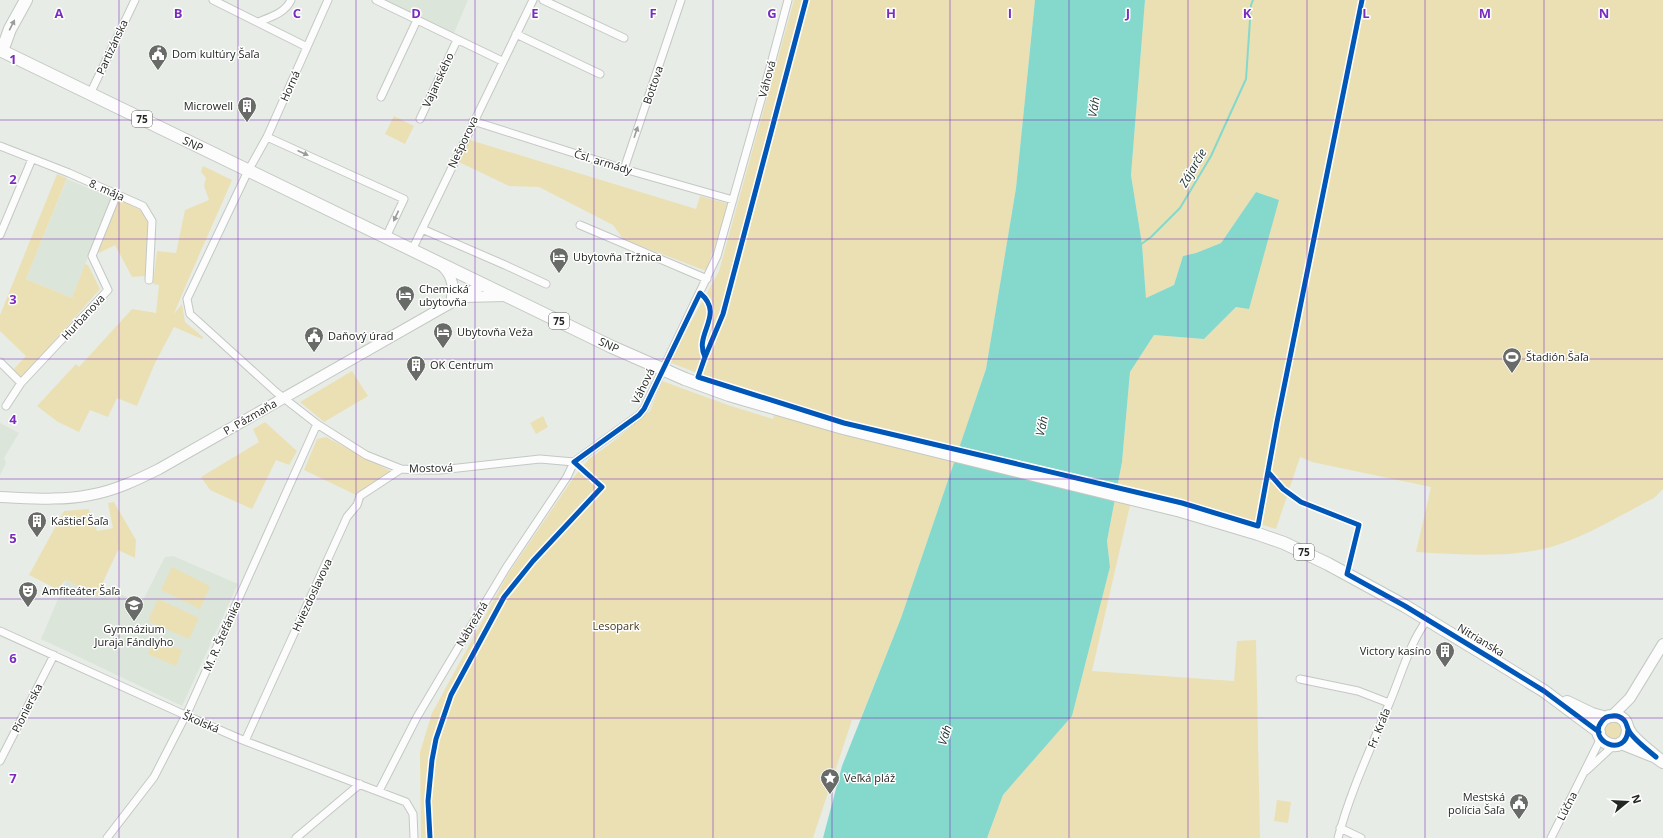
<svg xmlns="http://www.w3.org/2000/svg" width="1663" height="838" viewBox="0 0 1663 838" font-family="'Open Sans',sans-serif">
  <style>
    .built { fill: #dbe5d9 }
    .green { fill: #ebe0b4 }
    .water { fill: #85d8cc }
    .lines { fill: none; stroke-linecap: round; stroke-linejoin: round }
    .stream { stroke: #85d8cc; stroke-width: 2 }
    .street-casing { stroke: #c4c8c4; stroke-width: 9 }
    .secondary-casing { stroke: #c4c8c4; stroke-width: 12 }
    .primary-casing { stroke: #c4c8c4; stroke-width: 14 }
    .street { stroke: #fbfcfb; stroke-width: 7 }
    .secondary { stroke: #fbfcfb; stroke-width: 10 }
    .primary { stroke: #fbfcfb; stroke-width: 12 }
    .primary-bridge-casing { stroke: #c4c8c4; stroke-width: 14; stroke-linecap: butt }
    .primary-bridge { stroke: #fbfcfb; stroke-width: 12 }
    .cycleway-casing { stroke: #fff; stroke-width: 8 }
    .cycleway { stroke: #0057b8; stroke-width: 5 }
    .oneway { fill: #9a9c99 }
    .grid { fill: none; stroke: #7b2cbf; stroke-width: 1; stroke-opacity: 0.55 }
    .labels { text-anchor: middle; stroke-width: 3; stroke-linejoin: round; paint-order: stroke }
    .shield { fill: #fff; stroke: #656764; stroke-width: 1 }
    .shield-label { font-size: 10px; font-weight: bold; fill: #232622 }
    .street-label { font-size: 11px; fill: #232622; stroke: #fff }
    .poi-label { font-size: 11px; fill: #232622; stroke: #fff; text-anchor: start }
    .park-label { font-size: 11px; fill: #433814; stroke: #fff }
    .water-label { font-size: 12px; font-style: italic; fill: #1d322f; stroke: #fff }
    .grid-label { font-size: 13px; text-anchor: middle; font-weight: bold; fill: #7b2cbf; stroke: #fff; stroke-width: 3; stroke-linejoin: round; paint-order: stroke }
  </style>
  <rect width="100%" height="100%" fill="#e7ece7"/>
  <path class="built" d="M385,0H468L454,33Z
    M67,179L111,198L72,298L26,279Z
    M0,423L19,433L4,458L6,463L0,475Z
    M173,556L238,584L182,706L41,639L66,580L97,595L102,585L141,604L165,557Z"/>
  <path class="green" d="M794,0H1035L1016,188L986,369L901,618L860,720H852L813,838H421L420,752L432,713L508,574L574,477L589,459L610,444L650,411L662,381L728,405L773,419L777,401L715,380L669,362L719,271Z
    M1145,0H1663V489L1654,498C1619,516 1576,543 1538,550C1498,558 1456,554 1416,552L1431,487L1312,462L1300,457L1276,529L1134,488L1092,671L1234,681L1237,641L1256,640L1260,838H987L1003,795L1072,716L1110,567L1107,541L1122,462L1130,372L1154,335L1204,339L1236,307L1279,200L1256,192L1221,243L1196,253L1183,256L1174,285L1146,298L1142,244L1131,175Z
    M394,116L414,126L405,144L385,134Z
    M470,140L696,209L700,196L729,204L706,271L623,239L613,225L539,187L509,186L459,162Z
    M203,166L232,180C213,225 192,269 174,314L182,304L185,322L203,337L202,339L174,327L155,363L137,406L117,398L108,417L90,410L79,432L58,422L37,406L76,364L79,367L132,309L156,313L159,285L153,284L157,251L176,253L185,210L209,200L204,186L206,178L201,172Z
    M57,174L67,178L26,279L72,298L85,264L88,265L100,289L20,380L12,371L26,356L0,331V315Z
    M117,198L144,212L148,221L145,276L132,277L115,245L99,253L97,250Z
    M352,371L368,396L324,422L300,402Z
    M543,416L548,427L536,434L530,423Z
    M265,422L297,451L289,465L276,460L252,509L210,490L201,477L259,442L253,429Z
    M326,437L392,472L356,495L304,470L317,439Z
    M114,502L136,540L135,558L118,550L97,595L66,580L57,589L29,575L64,511L89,509L93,527H96L97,531L113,528L108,503Z
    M172,567L210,586L200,609L161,590Z
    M158,599L199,618L189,639L148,621Z
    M154,638L182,650L176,666L148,654Z
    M1608,721L1619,722L1623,729L1621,736L1616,740L1605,738L1603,725Z
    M1277,800L1291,802L1288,823L1274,821Z"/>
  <path class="water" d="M1035,0H1145L1131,175L1142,244L1146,298L1174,285L1183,256L1196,253L1221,243L1256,192L1279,200L1249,309L1236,307L1204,339L1154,335L1130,372L1122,462L1107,541L1110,567L1072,716L1003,795L987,838H823L842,766L901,618L986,369L1016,188Z"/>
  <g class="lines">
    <path class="stream" d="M1140,245L1151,237L1180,208L1211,156L1246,79L1251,5L1253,0"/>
    <defs>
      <path id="street" d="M213,0L307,47
        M328,0L267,137L248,171L187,299L190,314L276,392L317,424L366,455L401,469L418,470H440L540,459L574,462
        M376,0L502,61
        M543,0L624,38
        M258,22C271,17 285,13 291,0
        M516,34L600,74
        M90,94L135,0
        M381,97L417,20
        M420,119L457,40
        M473,121L624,169L733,200
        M267,137L404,199L386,237
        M0,146L69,173L143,206L152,221L149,280
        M624,169L681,0
        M580,225L707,279
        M422,229L505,265L546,284
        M0,235L32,159
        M412,250L533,0
        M0,362L21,383
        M6,406L21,383L108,290L92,256L117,194
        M0,631L185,715L245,741L406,802L413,814L414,838
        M1300,679L1358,691L1389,703
        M245,741L347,517L357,505L360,496L401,469
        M0,761L54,655
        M1586,771L1614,745
        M379,791L417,717L446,668L506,568L567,477L574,462L639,415L644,409L717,256L768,75L788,0
        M1340,828L1361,838
        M107,838L154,777L189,709L317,424
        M296,838L360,784
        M1338,838C1350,792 1371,748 1389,704C1401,676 1409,644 1427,620
        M1551,838L1601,738"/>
      <path id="secondary" d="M441,265C454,276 454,289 451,303
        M463,297L506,296
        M0,497C29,498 61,501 90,495C114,491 137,480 159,469L484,284
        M1613,715L1630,698L1663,644"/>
      <path id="primary" d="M0,50L612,347
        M2,51L10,29L26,0
        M685,379L729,395L843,428L1181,511L1258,534L1284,543L1328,564L1405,606L1497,662L1544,691L1599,732
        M1567,702L1592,714L1606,718
        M1628,730C1626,759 1586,741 1602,721C1604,718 1608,716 1612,716C1617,715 1621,717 1624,720C1627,723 1627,728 1629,731C1634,740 1648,750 1656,757
        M1621,743L1656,757L1663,762"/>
    </defs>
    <use href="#street" class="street-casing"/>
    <use href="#secondary" class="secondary-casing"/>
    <use href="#primary" class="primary-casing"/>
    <use href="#street" class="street"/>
    <use href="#secondary" class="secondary"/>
    <use href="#primary" class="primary"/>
    <defs>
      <path id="primary-bridge" d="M612,347L685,379"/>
    </defs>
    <use href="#primary-bridge" class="primary-bridge-casing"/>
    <use href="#primary-bridge" class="primary-bridge"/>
    <defs>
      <path id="cycleway" d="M806,0L723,314L705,357L698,377L844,423L1182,503L1258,526L1277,422L1362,0
        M1268,472L1283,489L1301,502L1359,525L1347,574L1405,606L1497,662L1544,691L1599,732
        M1628,730C1626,759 1586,741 1602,721C1604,718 1608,716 1612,716C1617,715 1621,717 1624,720C1627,723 1627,728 1629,731C1634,740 1648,750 1656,757
        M430,838L428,801L432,760L436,739L451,695L504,597L533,561L602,487L574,462L639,415L644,409L700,293C726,315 693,334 705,357"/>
    </defs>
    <use href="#cycleway" class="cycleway-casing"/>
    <use href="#cycleway" class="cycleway"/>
  </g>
  <defs><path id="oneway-solid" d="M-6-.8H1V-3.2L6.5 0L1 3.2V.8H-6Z"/></defs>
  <g class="oneway">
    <use href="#oneway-solid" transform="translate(12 25) rotate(-63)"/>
    <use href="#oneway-solid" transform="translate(636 132) rotate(-71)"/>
    <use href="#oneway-solid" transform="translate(303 153) rotate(24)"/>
    <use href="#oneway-solid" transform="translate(396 216) rotate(115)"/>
  </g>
  <path class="grid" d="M119,0V838M238,0V838M356,0V838M475,0V838M594,0V838M713,0V838M832,0V838M950,0V838M1069,0V838M1188,0V838M1307,0V838M1425,0V838M1544,0V838M0,120H1663M0,239H1663M0,359H1663M0,479H1663M0,599H1663M0,718H1663"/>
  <defs>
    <symbol id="civic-pin" viewBox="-11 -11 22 30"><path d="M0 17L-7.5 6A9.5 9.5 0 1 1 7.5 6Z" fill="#686b67" stroke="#fff"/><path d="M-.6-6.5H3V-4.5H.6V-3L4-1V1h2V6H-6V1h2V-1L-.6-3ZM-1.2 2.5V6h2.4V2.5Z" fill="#fff"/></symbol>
    <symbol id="building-pin" viewBox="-11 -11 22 30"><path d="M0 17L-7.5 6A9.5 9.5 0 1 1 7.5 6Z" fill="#686b67" stroke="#fff"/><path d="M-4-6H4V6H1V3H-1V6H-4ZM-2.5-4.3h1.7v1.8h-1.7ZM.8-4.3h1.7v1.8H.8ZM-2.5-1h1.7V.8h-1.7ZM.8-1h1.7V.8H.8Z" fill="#fff"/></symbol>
    <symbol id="hotel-pin" viewBox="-11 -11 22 30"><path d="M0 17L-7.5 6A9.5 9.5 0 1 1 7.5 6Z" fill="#686b67" stroke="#fff"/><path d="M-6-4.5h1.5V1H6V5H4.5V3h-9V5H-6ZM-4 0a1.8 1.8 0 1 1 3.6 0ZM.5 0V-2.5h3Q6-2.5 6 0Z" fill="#fff"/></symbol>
    <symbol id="stadium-pin" viewBox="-11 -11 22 30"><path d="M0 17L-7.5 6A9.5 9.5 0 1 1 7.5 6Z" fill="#686b67" stroke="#fff"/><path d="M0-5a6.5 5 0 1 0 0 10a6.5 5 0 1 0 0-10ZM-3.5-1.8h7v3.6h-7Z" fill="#fff"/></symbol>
    <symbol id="theatre-pin" viewBox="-11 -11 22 30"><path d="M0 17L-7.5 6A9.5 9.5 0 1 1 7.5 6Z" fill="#686b67" stroke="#fff"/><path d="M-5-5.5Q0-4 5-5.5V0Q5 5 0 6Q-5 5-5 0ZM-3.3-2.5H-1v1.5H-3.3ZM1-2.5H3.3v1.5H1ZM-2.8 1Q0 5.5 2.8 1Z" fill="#fff"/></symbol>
    <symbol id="school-pin" viewBox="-11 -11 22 30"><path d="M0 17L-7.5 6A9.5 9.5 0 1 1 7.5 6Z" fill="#686b67" stroke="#fff"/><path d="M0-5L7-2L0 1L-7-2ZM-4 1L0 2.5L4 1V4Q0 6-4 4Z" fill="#fff"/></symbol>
    <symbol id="sight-pin" viewBox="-11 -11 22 30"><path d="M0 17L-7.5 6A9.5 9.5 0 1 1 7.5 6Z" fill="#686b67" stroke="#fff"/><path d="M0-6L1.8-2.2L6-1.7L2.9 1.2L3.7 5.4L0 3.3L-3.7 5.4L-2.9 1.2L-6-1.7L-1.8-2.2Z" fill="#fff"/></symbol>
  </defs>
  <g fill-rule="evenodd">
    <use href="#civic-pin" x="147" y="43" width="22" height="30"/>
    <use href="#building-pin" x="236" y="95" width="22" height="30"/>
    <use href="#hotel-pin" x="548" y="246" width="22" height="30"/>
    <use href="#hotel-pin" x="394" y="284" width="22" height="30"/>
    <use href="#hotel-pin" x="432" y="321" width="22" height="30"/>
    <use href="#civic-pin" x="303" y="325" width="22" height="30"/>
    <use href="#stadium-pin" x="1501" y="346" width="22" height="30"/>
    <use href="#building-pin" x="405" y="354" width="22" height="30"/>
    <use href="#building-pin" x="26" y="510" width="22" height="30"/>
    <use href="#theatre-pin" x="17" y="580" width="22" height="30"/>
    <use href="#school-pin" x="123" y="594" width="22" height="30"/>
    <use href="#building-pin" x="1434" y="640" width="22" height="30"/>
    <use href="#sight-pin" x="819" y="767" width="22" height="30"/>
    <use href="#civic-pin" x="1508" y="792" width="22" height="30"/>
  </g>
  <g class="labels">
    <g class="shield">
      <rect x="132" y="111" width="20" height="16" rx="3"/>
      <rect x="549" y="313" width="20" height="16" rx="3"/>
      <rect x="1294" y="544" width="20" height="16" rx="3"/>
    </g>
    <g class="shield-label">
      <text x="142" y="123">75</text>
      <text x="559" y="325">75</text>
      <text x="1304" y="556">75</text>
    </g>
    <g class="street-label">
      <text transform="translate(112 47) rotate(-65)" y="4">Partizánska</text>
      <text transform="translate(767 79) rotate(-75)" y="4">Váhová</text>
      <text transform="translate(438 80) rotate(-65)" y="4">Vajanského</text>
      <text transform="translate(653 85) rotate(-71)" y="4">Bottova</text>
      <text transform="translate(290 86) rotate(-66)" y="4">Horná</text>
      <text transform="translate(463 142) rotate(-65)" y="4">Nešporova</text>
      <text transform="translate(193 144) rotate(26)" y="4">SNP</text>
      <text transform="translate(603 162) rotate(17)" y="4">Čsl. armády</text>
      <text transform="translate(107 190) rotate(24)" y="4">8. mája</text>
      <text transform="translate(83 317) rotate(-47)" y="4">Hurbanova</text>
      <text transform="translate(609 345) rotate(25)" y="4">SNP</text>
      <text transform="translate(643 386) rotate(-64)" y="4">Váhová</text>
      <text transform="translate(250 417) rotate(-30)" y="4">P. Pázmaňa</text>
      <text transform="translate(431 468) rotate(-1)" y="4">Mostová</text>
      <text transform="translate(312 595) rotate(-65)" y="4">Hviezdoslavova</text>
      <text transform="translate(472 624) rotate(-59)" y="4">Nábrežná</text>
      <text transform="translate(222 636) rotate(-66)" y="4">M. R. Štefánika</text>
      <text transform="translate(1481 640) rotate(31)" y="4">Nitrianska</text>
      <text transform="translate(27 708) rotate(-63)" y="4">Pionierska</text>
      <text transform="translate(201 722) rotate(23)" y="4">Školská</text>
      <text transform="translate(1379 728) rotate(-68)" y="4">Fr. Kráľa</text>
      <text transform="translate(1567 806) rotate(-63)" y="4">Lúčna</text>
    </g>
    <g class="poi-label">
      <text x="172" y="58">Dom kultúry Šaľa</text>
      <text x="233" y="110" text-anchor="end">Microwell</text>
      <text x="573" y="261">Ubytovňa Tržnica</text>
      <text x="419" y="293">Chemická<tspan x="419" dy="13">ubytovňa</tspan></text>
      <text x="457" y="336">Ubytovňa Veža</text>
      <text x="328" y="340">Daňový úrad</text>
      <text x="1526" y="361">Štadión Šaľa</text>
      <text x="430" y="369">OK Centrum</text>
      <text x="51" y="525">Kaštieľ Šaľa</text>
      <text x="42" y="595">Amfiteáter Šaľa</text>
      <text x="134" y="633" text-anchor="middle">Gymnázium<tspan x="134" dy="13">Juraja Fándlyho</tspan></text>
      <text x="1431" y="655" text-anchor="end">Victory kasíno</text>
      <text x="844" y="782">Veľká pláž</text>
      <text x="1505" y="801" text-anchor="end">Mestská<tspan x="1505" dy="13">polícia Šaľa</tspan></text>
    </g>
    <g class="park-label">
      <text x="616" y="630">Lesopark</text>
    </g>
    <g class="water-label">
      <text transform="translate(1094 107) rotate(-81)" y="4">Váh</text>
      <text transform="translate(1193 168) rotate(-60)" y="4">Zájarčie</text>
      <text transform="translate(1042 426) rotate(-78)" y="4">Váh</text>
      <text transform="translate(945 735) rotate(-72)" y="4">Váh</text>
    </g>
  </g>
  <g class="grid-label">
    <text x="59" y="18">A</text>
    <text x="178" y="18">B</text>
    <text x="297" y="18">C</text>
    <text x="416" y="18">D</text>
    <text x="535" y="18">E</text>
    <text x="653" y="18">F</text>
    <text x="772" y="18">G</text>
    <text x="891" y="18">H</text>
    <text x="1010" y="18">I</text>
    <text x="1128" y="18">J</text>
    <text x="1247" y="18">K</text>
    <text x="1366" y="18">L</text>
    <text x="1485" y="18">M</text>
    <text x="1604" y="18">N</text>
    <text x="13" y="64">1</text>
    <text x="13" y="184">2</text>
    <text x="13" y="304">3</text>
    <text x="13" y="424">4</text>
    <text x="13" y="543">5</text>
    <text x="13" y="663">6</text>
    <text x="13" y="783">7</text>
  </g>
  <g transform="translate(1627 802) rotate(72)" stroke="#ffffff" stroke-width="3" paint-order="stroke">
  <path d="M0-3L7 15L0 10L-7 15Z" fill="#232622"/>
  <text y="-6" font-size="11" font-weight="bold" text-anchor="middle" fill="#232622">N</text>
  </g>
</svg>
